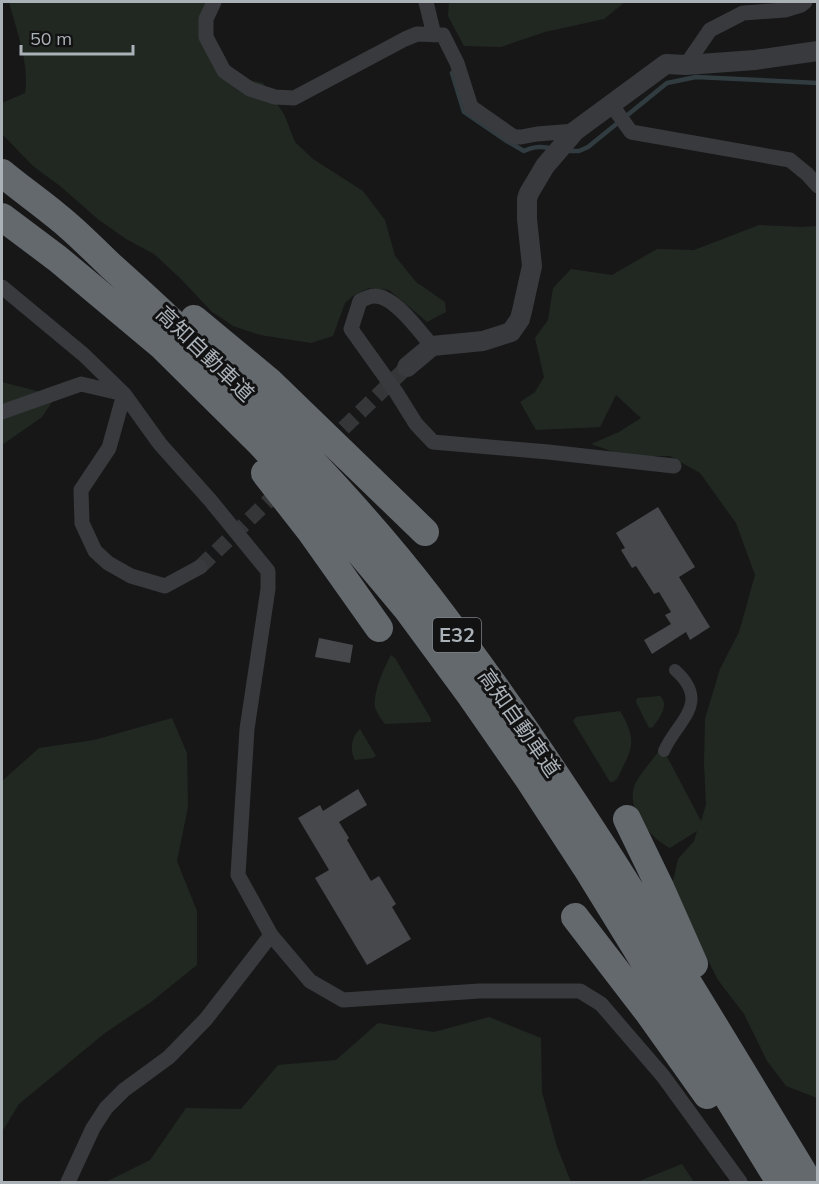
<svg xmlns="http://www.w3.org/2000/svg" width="819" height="1184" viewBox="0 0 819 1184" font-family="Mulish,'Noto Sans JP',sans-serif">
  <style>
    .green { fill: #212821 }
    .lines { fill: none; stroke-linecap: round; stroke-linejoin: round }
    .stream { stroke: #313c40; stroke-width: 4.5 }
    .building { fill: #46484b }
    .minor-tunnel { stroke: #343638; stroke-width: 15; stroke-dasharray: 15 8; stroke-linecap: butt }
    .pedestrian { stroke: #383a3d; stroke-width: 12 }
    .minor { stroke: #383a3d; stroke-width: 15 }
    .tertiary { stroke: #383a3d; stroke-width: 20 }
    .motorway { stroke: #64696e; stroke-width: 28 }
    .labels { text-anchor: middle; stroke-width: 6; stroke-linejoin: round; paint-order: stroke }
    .shield { fill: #121213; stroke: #7c8186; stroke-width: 1.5 }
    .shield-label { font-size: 20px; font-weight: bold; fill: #aab1b7 }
    .street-label { font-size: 21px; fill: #aab1b7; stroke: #121213 }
  </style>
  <rect width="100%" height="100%" fill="#171718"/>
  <path class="green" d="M9,2H209L215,48L232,76L263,83L284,114L295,142L313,159L363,191L385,220L395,256L416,282L445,302L446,312L427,322L389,290L369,288L353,296L345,303L333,336L311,343L260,335L233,326L211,311L182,280L154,254L126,239L99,220L60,186L33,166L2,134V103L25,93C30,65 16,29 9,2Z
    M449,2H625L604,19L545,32L501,47L464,46L448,16Z
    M759,225L801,227L817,226V1098L786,1086L767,1061L744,1014L718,980L692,929L671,890L678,859L694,841L697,831L670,848C650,838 623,806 636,782C643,770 654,758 662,747L701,821L706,805L704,763L705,719L720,669L739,632L755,575L736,523L700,473L670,456H625L591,444L619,432L641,418L616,395L600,427L536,430L520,402L535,392L544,377L535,338L548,320L553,288L571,269L612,275L657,249L694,250Z
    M2,382L56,396L42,417L2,445Z
    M391,655L395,658L431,719V722L385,724C381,719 377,713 375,707C373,693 384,667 391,655Z
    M660,696C670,705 659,718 653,727L649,728L636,702L637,698Z
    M620,711C639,742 631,750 617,779L613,782H610L573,721L576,717Z
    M172,718L187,753L188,807L177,861L197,911V965L151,1002L105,1033L19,1104L2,1132V781L39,748L94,740Z
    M360,729L376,756L373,758L355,760C349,750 352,736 360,729Z
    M489,1017L541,1038L542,1092L557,1147L571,1182H106L150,1160L186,1108L241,1109L278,1065L336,1060L378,1023L434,1032Z
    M682,1164L694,1182H637Z"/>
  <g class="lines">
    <path class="stream" d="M452,73L464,112L505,140L524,151C535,146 542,146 554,149
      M566,151H579L588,147L667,83L696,77L818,83"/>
  </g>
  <path class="building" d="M658,507L695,567L679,577L710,627L690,640L686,632L652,654L644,640L671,624L665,615L671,612L659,592L654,594L636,566L632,568L621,550L625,548L616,533Z
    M319,638L353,645L350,663L315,657Z
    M358,789L367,805L339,822L349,838L347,840L371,881L379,876L396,904L392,907L411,939L367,965L315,878L329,870L298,818L320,805L323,811Z"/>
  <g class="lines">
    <path class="minor-tunnel" d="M327,444L407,367
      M200,567L282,488"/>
    <path class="pedestrian" d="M664,751C677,721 712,703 675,670"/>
    <path class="minor" d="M214,2L206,19V37L224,71L250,89L275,97L294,98L405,39L417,34L443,35L457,63L471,107L514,137H521L537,134L575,131
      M426,2L434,35
      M686,65L710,30L743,13L785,10L801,5L805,2
      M611,104L631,132L790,160L807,174L818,186
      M2,287L84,355L124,394L160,444L210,500L268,571V589L247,729L238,875L271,935L310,981L343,1000L480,991H580L601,1004L663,1076L740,1182
      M432,346C420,332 394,295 374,296C370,296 364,299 360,301L351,329L396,392L416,424L433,442L548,452L674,466
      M124,394L109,448L81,490L82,523L95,551L108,563L131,576L165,586L200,567
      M2,412L81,384L124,394
      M68,1182L93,1128L106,1108L124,1090L169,1057L206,1019L271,935"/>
    <path class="tertiary" d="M407,367L432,346L483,341L511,332L520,319L522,311L532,266L527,219V199L529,193L545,166L575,131L666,64L686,65L755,60L818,51"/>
    <path class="motorway" d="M2,173C20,188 40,202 58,217C77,232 94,250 111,266C147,298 182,331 216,364C291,437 364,513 428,596C570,781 688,983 809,1182
      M2,217L58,259L162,346L259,442L341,530L407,609L471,696L530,781L586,867L780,1182
      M194,319L270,382L425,532
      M265,473L311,532L379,628
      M627,819L659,885L694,964
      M575,917L648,1012L707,1095"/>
  </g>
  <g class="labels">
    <rect class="shield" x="433" y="618" width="48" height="34" rx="4.5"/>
    <g class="shield-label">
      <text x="457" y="642">E32</text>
    </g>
    <g class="street-label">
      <text transform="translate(205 354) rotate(44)" y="7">高知自動車道</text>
      <text transform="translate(519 723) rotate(55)" y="7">高知自動車道</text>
    </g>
  </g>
  <rect width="819" height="1184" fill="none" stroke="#aab1b7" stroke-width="6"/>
  <path d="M21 45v9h112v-9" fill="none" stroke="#aab1b7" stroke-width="3"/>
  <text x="30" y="45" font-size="18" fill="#aab1b7" stroke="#121213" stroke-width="4.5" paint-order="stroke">50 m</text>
</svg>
